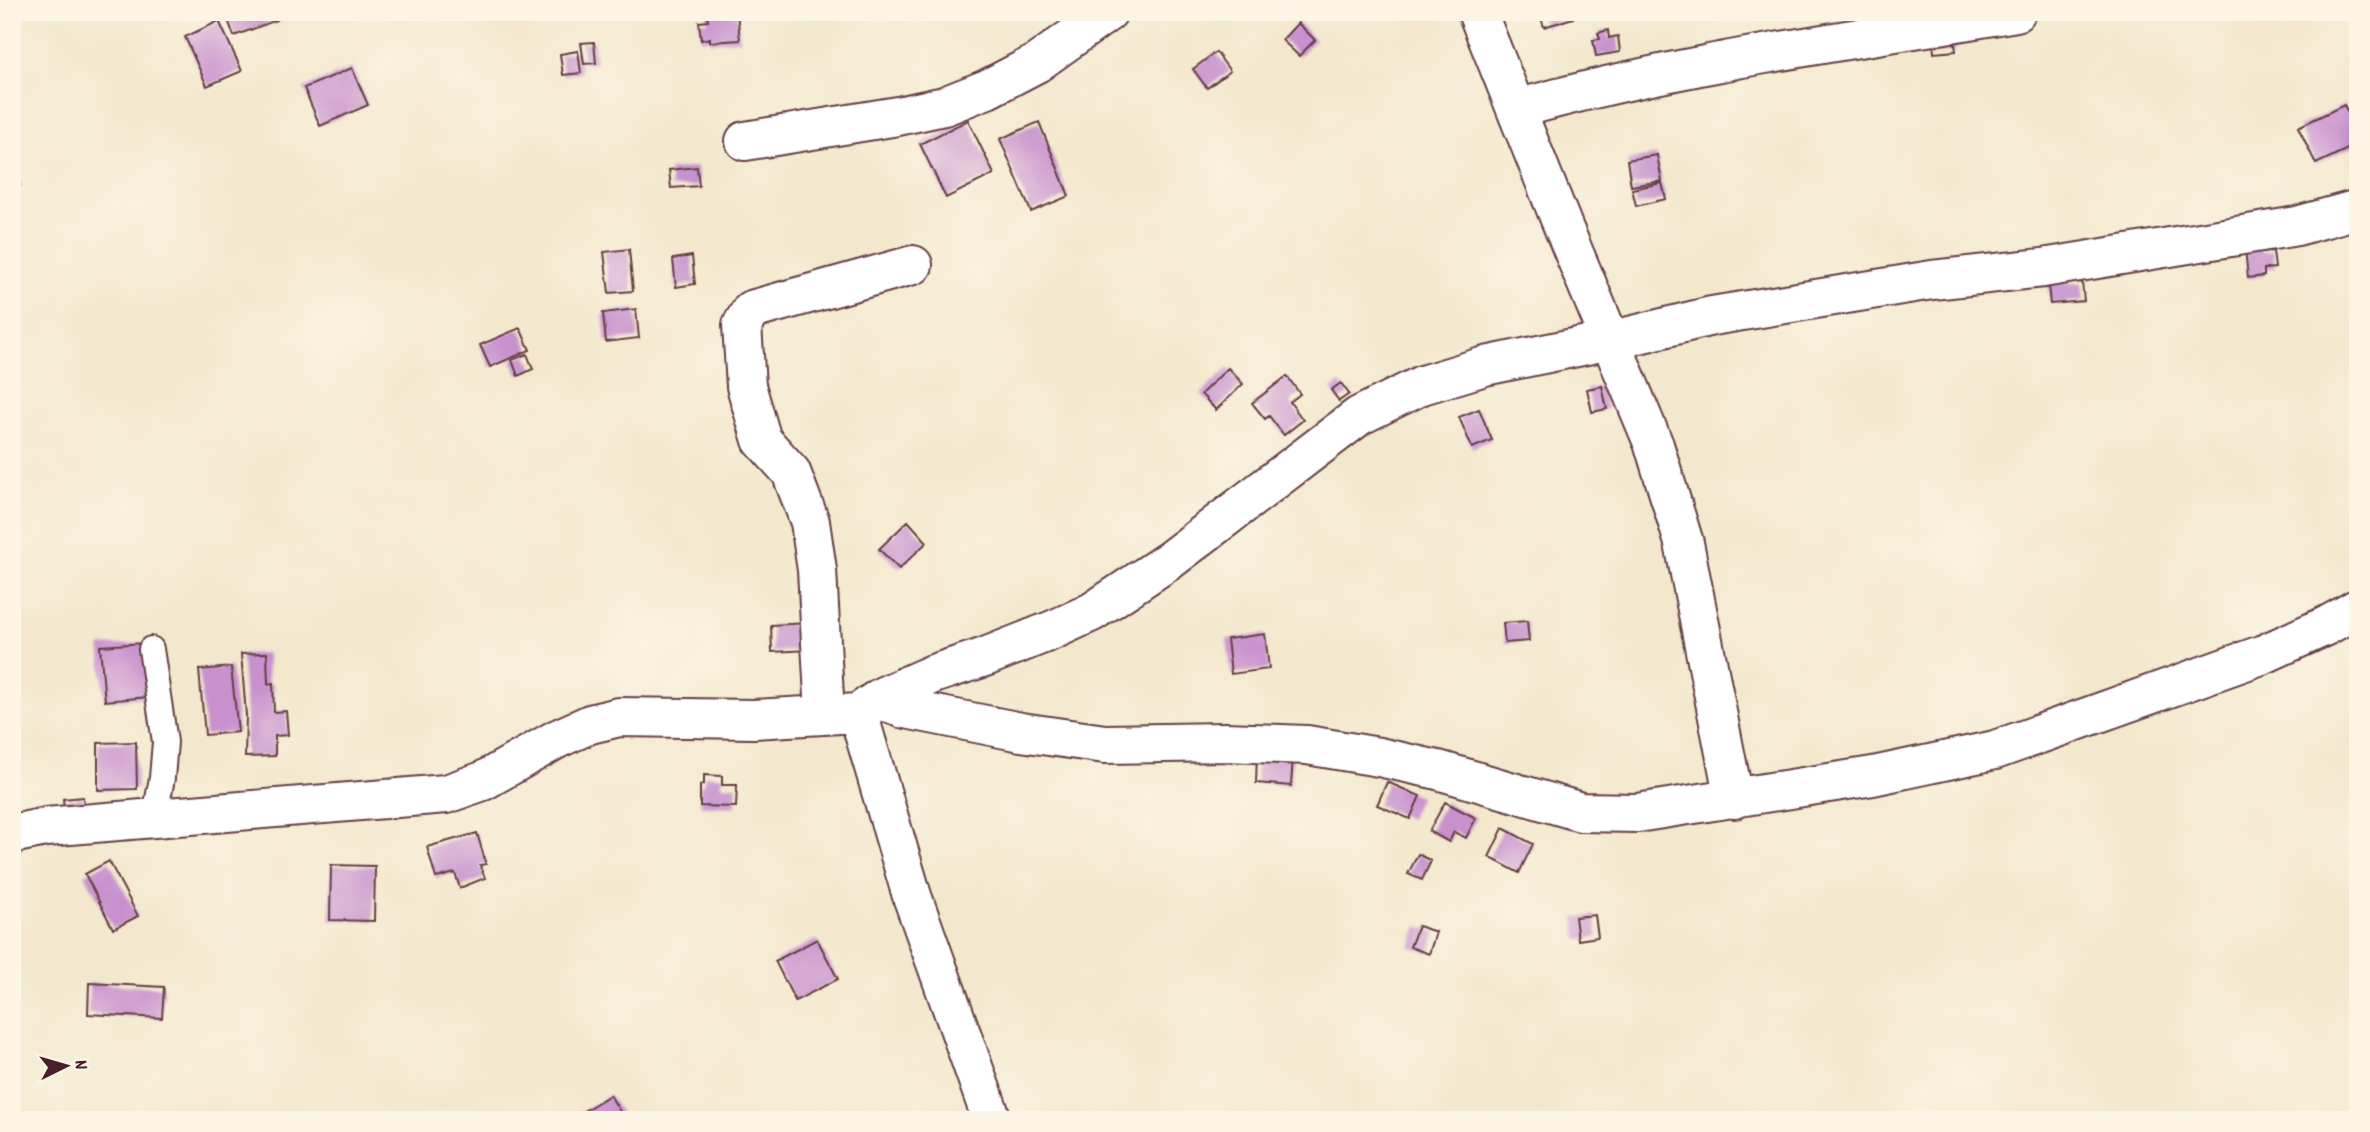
<svg xmlns="http://www.w3.org/2000/svg" width="2370" height="1132" viewBox="0 0 2370 1132" font-family="Dekko,sans-serif">
  <style>
    .building { fill: #c891ce }
    .lines { fill: none; stroke-linecap: round; stroke-linejoin: round }
    .service-casing { stroke: #633d43; stroke-width: 28 }
    .minor-casing { stroke: #633d43; stroke-width: 42 }
    .service { stroke: #fff; stroke-width: 24 }
    .minor { stroke: #fff; stroke-width: 38 }
  </style>
  <rect width="100%" height="100%" fill="#fcf5e5"/>
  <filter id="ink" filterUnits="userSpaceOnUse"><feTurbulence type="fractalNoise" baseFrequency=".0143" numOctaves="2"/><feDisplacementMap in="SourceGraphic" scale="14" xChannelSelector="R" yChannelSelector="G"/><feConvolveMatrix kernelMatrix="1 2 1 2 8 2 1 2 1" color-interpolation-filters="sRGB"/></filter>
  <filter id="wash" filterUnits="userSpaceOnUse"><feTurbulence type="fractalNoise" baseFrequency=".00686" numOctaves="4" result="noise"/><feDisplacementMap in="SourceGraphic" scale="28" xChannelSelector="R" yChannelSelector="G"/><feGaussianBlur stdDeviation="1.57" result="paint"/><feColorMatrix in="noise" values="0 0 0 0 0 0 0 0 0 0 0 0 0 0 0 0 0 1.4 0 .05"/><feComposite in="paint" operator="in"/></filter>
  <g filter="url(#wash)">
    <rect width="100%" height="100%" fill="#f3e8cd"/>
    <g id="blocks">
      <path class="building" d="M225,12H274L277,20L234,36Z
        M707,12H737L740,40L710,42V38L701,40L699,22L708,21Z
        M1539,12H1571L1573,18L1544,27Z
        M219,21L242,71L207,86L185,37Z
        M1298,23L1315,40L1299,56L1282,40Z
        M1608,30L1609,38L1618,36L1620,52L1596,56L1593,40L1600,39L1598,33Z
        M1953,30L1956,51L1934,53L1932,32Z
        M594,42L596,63L584,64L581,43Z
        M578,51L581,73L563,75L560,54Z
        M1216,52L1230,71L1207,88L1193,69Z
        M352,68L368,105L320,126L304,88Z
        M2344,105L2358,132V144L2316,164L2298,127Z
        M968,120L994,174L946,198L920,144Z
        M1039,122L1069,196L1031,212L1000,139Z
        M12,147L20,186L12,187Z
        M1657,155L1662,181L1631,186L1627,160Z
        M697,167L699,186L671,188L669,170Z
        M1662,183L1666,199L1636,206L1632,189Z
        M2262,247V252L2273,251L2275,268L2264,269V276L2248,278L2245,248Z
        M629,249L633,291L609,293L604,252Z
        M692,256L695,284L676,287L673,259Z
        M2082,282L2084,301L2050,304L2048,285Z
        M636,309L639,338L606,342L603,313Z
        M520,328L530,350L490,367L480,345Z
        M527,354L533,369L518,376L512,360Z
        M1228,368L1243,384L1216,410L1201,394Z
        M1287,376L1300,394L1290,402L1303,420L1284,435L1269,416L1265,419L1252,403Z
        M1341,383L1349,394L1339,401L1331,390Z
        M1602,386L1607,409L1592,412L1587,389Z
        M1479,409L1492,440L1472,448L1459,417Z
        M908,521L927,542L899,569L879,549Z
        M1527,621L1529,641L1505,643L1503,623Z
        M809,623L810,650L772,652L771,625Z
        M1265,634L1269,669L1231,674L1227,639Z
        M144,643L148,697L105,701L100,646Z
        M267,653L268,684L273,683L274,712L286,711L288,735L275,736V756L245,757L246,715L241,654Z
        M231,667L238,732L205,735L199,670Z
        M136,742L137,789L98,790V743Z
        M1257,754L1293,756L1291,786L1256,783Z
        M704,775L722,776V785H737L736,807L700,806V785L704,784Z
        M1387,782L1420,796L1410,819L1377,805Z
        M83,797L85,816L65,818L63,799Z
        M1445,802L1476,818L1466,838L1454,832L1449,842L1429,831Z
        M1503,828L1533,844L1519,873L1489,857Z
        M477,833L486,864L480,865L485,878L460,888L455,873L436,878L427,847Z
        M1418,854L1431,861L1422,880L1408,874Z
        M109,861L138,916L113,929L85,874Z
        M331,865L375,866L374,921L330,920Z
        M1595,915L1598,937L1578,940L1575,917Z
        M1418,926L1436,932L1429,954L1410,947Z
        M817,939L838,979L795,1001L775,961Z
        M89,983L164,987L162,1018L88,1014Z
        M610,1095L625,1120H582L579,1114Z"/>
    </g>
  </g>
  <g filter="url(#ink)">
    <use href="#blocks" fill-opacity="0" stroke="#633d43" stroke-width="2"/>
    <g class="lines">
      <defs>
        <path id="service" d="M151,649L165,742L162,778L154,820"/>
        <path id="minor" d="M1477,12L1564,229L1654,445L1684,543L1734,799
          M1517,109C1681,62 1849,41 2016,12
          M745,141L898,116L944,106L987,89L1037,63L1108,12
          M881,697L888,703L901,708L1021,732L1105,744L1225,742L1307,745L1379,757L1438,770L1581,812L1637,813L1873,776L1995,750L2264,654L2328,625L2358,608
          M858,713L912,896L992,1120
          M825,715L817,570L810,522L791,472L762,440L746,386L742,325L751,310L913,265
          M12,834L46,827L446,794L483,781L557,739L590,724L619,717L753,719L858,713L881,697L933,674L985,657L1053,630L1092,612L1170,560L1359,416L1422,385L1485,366L1626,337L1712,316L1932,280L2043,268L2297,226L2358,209"/>
      </defs>
      <use href="#service" class="service-casing"/>
      <use href="#minor" class="minor-casing"/>
      <use href="#service" class="service"/>
      <use href="#minor" class="minor"/>
    </g>
  </g>
  <rect width="2370" height="1132" fill="none" stroke="#fcf5e5" stroke-width="42"/>
  <g transform="translate(66 1066) rotate(85)" stroke="#fcf5e5" stroke-width="5" paint-order="stroke">
  <path d="M0-5L12 26L0 18L-12 26Z" fill="#4a1f2b"/>
  <text y="-10" font-size="19" font-weight="bold" text-anchor="middle" fill="#4a1f2b">N</text>
  </g>
</svg>
